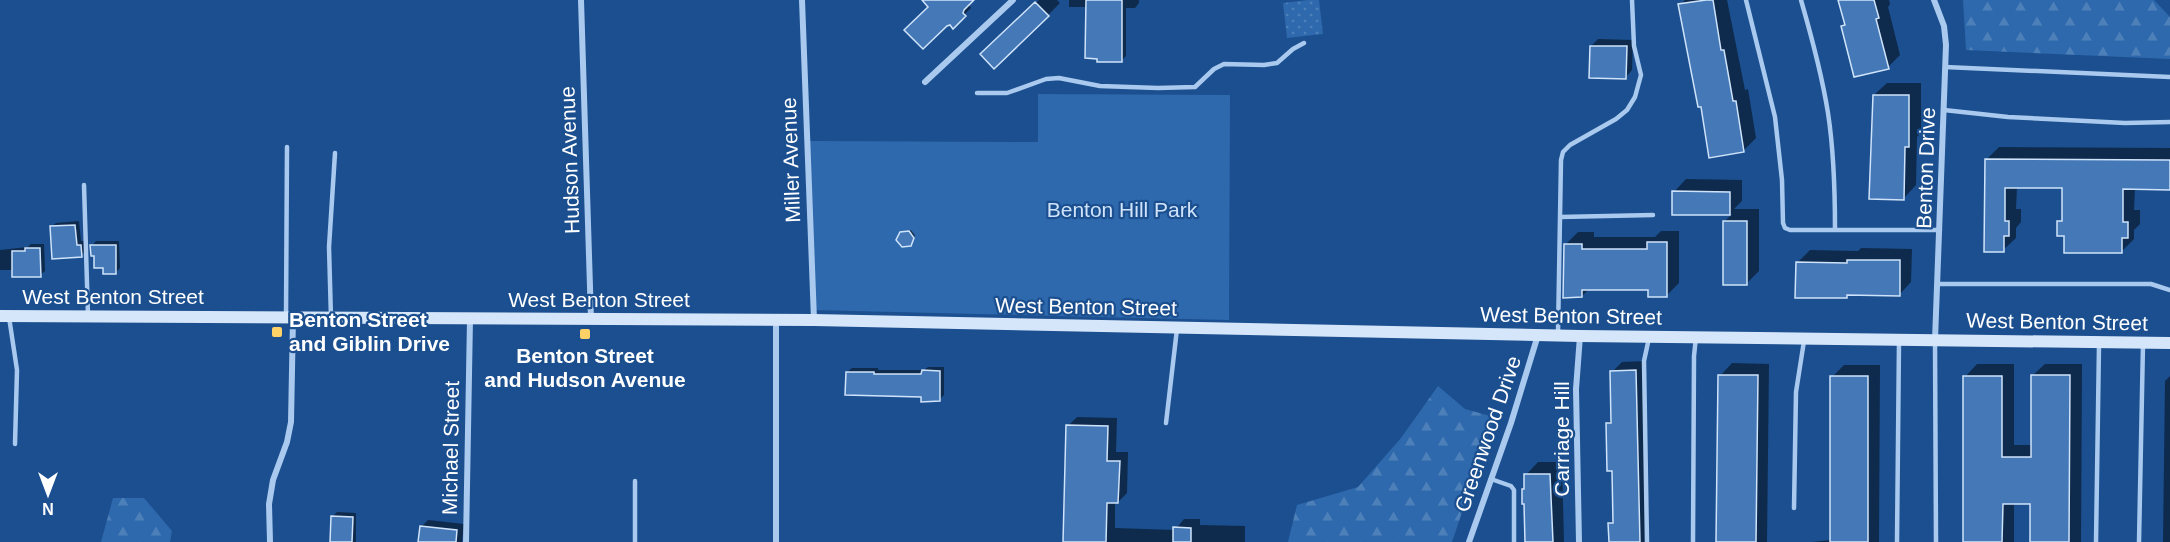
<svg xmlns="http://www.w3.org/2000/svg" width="2170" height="542" viewBox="0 0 2170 542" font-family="Helvetica,sans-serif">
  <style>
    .grass { fill: url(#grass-dots) }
    .forest { fill: url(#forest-firs) }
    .park { fill: #2e69ad }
    .shadow { fill: #0007 }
    .building { fill: #4478b7; stroke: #cfe3fa; stroke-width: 1.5 }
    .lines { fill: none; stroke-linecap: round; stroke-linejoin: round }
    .lane { stroke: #a9c9ee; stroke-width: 4.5 }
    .street { stroke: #a9c9ee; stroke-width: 6 }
    .secondary { stroke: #d6e6fa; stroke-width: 12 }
    .poi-dot { fill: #ffd166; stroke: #1b4f8f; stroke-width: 2 }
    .labels { text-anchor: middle; stroke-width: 4.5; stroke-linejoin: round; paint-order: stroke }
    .street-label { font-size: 21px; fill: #fff; stroke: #1b4f8f }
    .park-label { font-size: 21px; fill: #cfe3fa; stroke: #1b4f8f }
    .poi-label { font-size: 21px; font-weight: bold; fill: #fff; stroke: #1b4f8f; text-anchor: start }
  </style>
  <defs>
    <pattern id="grass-dots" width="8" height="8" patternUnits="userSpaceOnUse" patternTransform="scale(1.5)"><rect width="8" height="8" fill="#2e69ad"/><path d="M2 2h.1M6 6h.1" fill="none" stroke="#4d80b9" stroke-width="1.8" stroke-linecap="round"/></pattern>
    <pattern id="forest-firs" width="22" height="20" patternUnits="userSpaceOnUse" patternTransform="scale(1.5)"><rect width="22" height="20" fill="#2e69ad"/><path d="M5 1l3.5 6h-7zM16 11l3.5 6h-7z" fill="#4d80b9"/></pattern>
  </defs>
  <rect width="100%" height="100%" fill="#1b4f8f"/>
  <path class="grass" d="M1308,0H1319L1323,34L1287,38L1283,3Z"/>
  <path class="forest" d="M1963,0H2154L2170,17V59L1966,50Z
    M1438,386L1465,409L1494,417L1452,542H1288L1297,505L1358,487L1401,438Z
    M113,498H144L172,531L170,542H101Z"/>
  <path class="park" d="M1038,94L1230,95L1229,320L813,310L807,141L1038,142Z"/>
  <path class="shadow" d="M937,0H972L969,5L971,8L953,26Z
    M1039,0H1057L1060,3L1048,15L994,42Z
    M1069,0H1139V3L1135,8H1126V56L1121,61L1087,7H1069Z
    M1685,0H1727L1745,90L1748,89L1756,138L1743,151L1680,5Z
    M1840,0H1889L1890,4L1888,7L1900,55L1888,67L1843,27L1846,24Z
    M1598,39L1633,40L1632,70L1626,77L1591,46Z
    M1887,83H1921V133L1917,137L1916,185L1904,198L1874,95Z
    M1999,147L2170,148V188H2135L2134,210H2140V224L2134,230V239L2121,252L2066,234L2059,222L2063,218L2064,187L2017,186L2016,209H2021V222L2016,228V238L2003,250L1986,160Z
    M1686,179L1742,180V201L1734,209H1759V271L1747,283L1724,222L1732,214H1674V192Z
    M79,221L81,241H85L86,251L81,255L51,227L56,223Z
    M911,230L915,235L912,243L901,233Z
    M1661,231H1679V283L1666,296L1649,289H1589L1582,296L1566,244L1578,232H1594V237H1655Z
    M96,241H119L120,268L115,273L104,267L95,254L92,246Z
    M31,244H44L45,271L40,275L13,270H0V250L28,247Z
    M1861,248L1912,249L1911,282L1899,295L1850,294L1847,297L1797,263L1810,250L1858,251Z
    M1645,361L1649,542H1610V523L1614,519L1613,469L1607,424L1613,418L1612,372L1622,362Z
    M1732,363L1769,364L1767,542H1718L1720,376Z
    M1977,364H2014V445H2032V376L2045,364H2082L2081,542H2032V503H2014V542H1964L1965,377Z
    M1844,365H1880L1879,542H1812L1831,540L1832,377Z
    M928,367H944V395L939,400L847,372L852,368H878V370H924Z
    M2170,376V542H2163L2165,381Z
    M1077,417L1117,418L1116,452H1128L1127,493L1118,502H1115V528L1175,530L1184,519H1200V525L1245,526V542H1065L1068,426Z
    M1538,462H1562L1564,542H1525L1526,475Z
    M337,512L356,513V542H333L332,517Z
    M428,520L464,524L462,542H420L421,527Z"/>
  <path class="building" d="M922,0H974L964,10L963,13L966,16L953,29L950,25L947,26L923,49L904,30L928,7Z
    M1086,0H1122V62H1097V59L1085,58Z
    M1706,0H1713L1721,50H1724L1733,101H1736L1744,152L1709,158L1701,107H1698L1678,4Z
    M1838,0H1874L1879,18L1876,19L1889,69L1854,77L1841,26L1845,25Z
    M1035,2L1049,16L994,69L980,54Z
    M1590,46H1627L1626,79L1589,78Z
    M1873,95H1909V147H1905L1904,200L1869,199Z
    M1985,159L2170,160V190L2123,189V222H2128V238H2122V253H2064V236H2057V221H2062V188H2005V221H2009V236H2004V252H1984Z
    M1672,191L1730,192V215H1672Z
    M1723,221H1747V285H1723Z
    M75,225L77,245H81L82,257L52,259L50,226Z
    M909,231L914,238L911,246L902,247L896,240L900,232Z
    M1647,242H1667V297H1648V290H1582V297L1563,298L1564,244H1582V249H1647Z
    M90,245H116V274H103V268H94V256H91Z
    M25,248H40L41,277H12V251H25Z
    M1847,260H1900V296L1847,295V298H1795L1796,262L1847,263Z
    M922,370L940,371V401L921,402V397L845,395L846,372H874V374H921Z
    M1636,370L1640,542H1609L1608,523H1613L1612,471H1607L1606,423H1611L1610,371Z
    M1718,375H1758L1756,542H1716Z
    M2031,375H2070L2069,542H2030V504H2003L2002,542H1963V376H2002V457H2031Z
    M1830,376H1868V542H1830Z
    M1066,425L1108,426L1107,461H1120L1118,503H1107L1106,542H1063Z
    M1524,474H1550L1553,542H1525L1524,504H1522V489H1524Z
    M331,516L353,517L352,542H330Z
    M420,526L457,530L456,542H418Z
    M1173,527L1191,528V542H1173Z"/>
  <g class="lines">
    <path class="lane" d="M1746,0L1775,117L1782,180L1783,223L1785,228L1790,230H1940
      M1801,0C1812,38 1822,75 1828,113C1834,152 1835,191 1835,230
      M1945,67L2170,77
      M977,93H1007L1046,79L1059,78L1100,86L1158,88L1195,87L1214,69L1224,64L1264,65L1277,63L1293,49L1304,43
      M1944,110L2008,117L2125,123L2170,122
      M84,185L88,316
      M1560,217L1653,215
      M1938,284H2151L2170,290
      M9,317L17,370L15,444
      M286,317L287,147
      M331,318L329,247L335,153
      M1558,333L1561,160L1563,152L1570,145L1616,119L1627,110L1635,97L1641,75L1634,46L1632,0
      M1935,342L1936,542
      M1166,423L1177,329
      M1491,479L1511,486L1514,490V542
      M1794,508L1796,392L1804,341
      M635,542V481
      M1647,542L1644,361L1649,338
      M1693,542L1694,356L1696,337
      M1897,542L1899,341
      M2096,542L2099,345
      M2139,542L2143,344"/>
    <path class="street" d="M581,0L591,319
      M802,0L814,320
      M1934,0L1944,26L1946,45L1935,340
      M925,82L1013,0
      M270,542L269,504L273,480L287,442L291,422L293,318
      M466,542L470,319
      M776,542V319
      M1469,542L1511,423L1538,335
      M1579,542L1576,389L1580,336"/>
    <path class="secondary" d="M0,316L814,320L1580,336L2170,343"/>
  </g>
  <g class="poi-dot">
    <rect x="271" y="326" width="12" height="12" rx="3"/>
    <rect x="579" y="328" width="12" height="12" rx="3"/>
  </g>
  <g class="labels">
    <g class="street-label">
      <text transform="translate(570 160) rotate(-92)" y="7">Hudson Avenue</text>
      <text transform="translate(791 160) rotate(-92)" y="7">Miller Avenue</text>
      <text transform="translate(1926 168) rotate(-88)" y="7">Benton Drive</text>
      <text x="113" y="304">West Benton Street</text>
      <text x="599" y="307">West Benton Street</text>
      <text transform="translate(1086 307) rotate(1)" y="7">West Benton Street</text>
      <text transform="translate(1571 316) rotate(1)" y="7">West Benton Street</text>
      <text transform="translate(2057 322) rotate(1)" y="7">West Benton Street</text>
      <text transform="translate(1488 434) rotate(-71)" y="7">Greenwood Drive</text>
      <text transform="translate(1562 439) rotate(-90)" y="7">Carriage Hill</text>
      <text transform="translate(451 448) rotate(-89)" y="7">Michael Street</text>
    </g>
    <g class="park-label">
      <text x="1122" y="217">Benton Hill Park</text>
    </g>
    <g class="poi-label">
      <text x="289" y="327">Benton Street<tspan x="289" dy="24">and Giblin Drive</tspan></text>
      <text x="585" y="363" text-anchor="middle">Benton Street<tspan x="585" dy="24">and Hudson Avenue</tspan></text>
    </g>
  </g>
  <g transform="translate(48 494) rotate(180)" stroke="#1b4f8f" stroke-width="4.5" paint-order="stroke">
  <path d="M0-4.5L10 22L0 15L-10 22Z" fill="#ffffff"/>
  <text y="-9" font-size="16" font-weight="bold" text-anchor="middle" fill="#ffffff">N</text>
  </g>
</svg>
